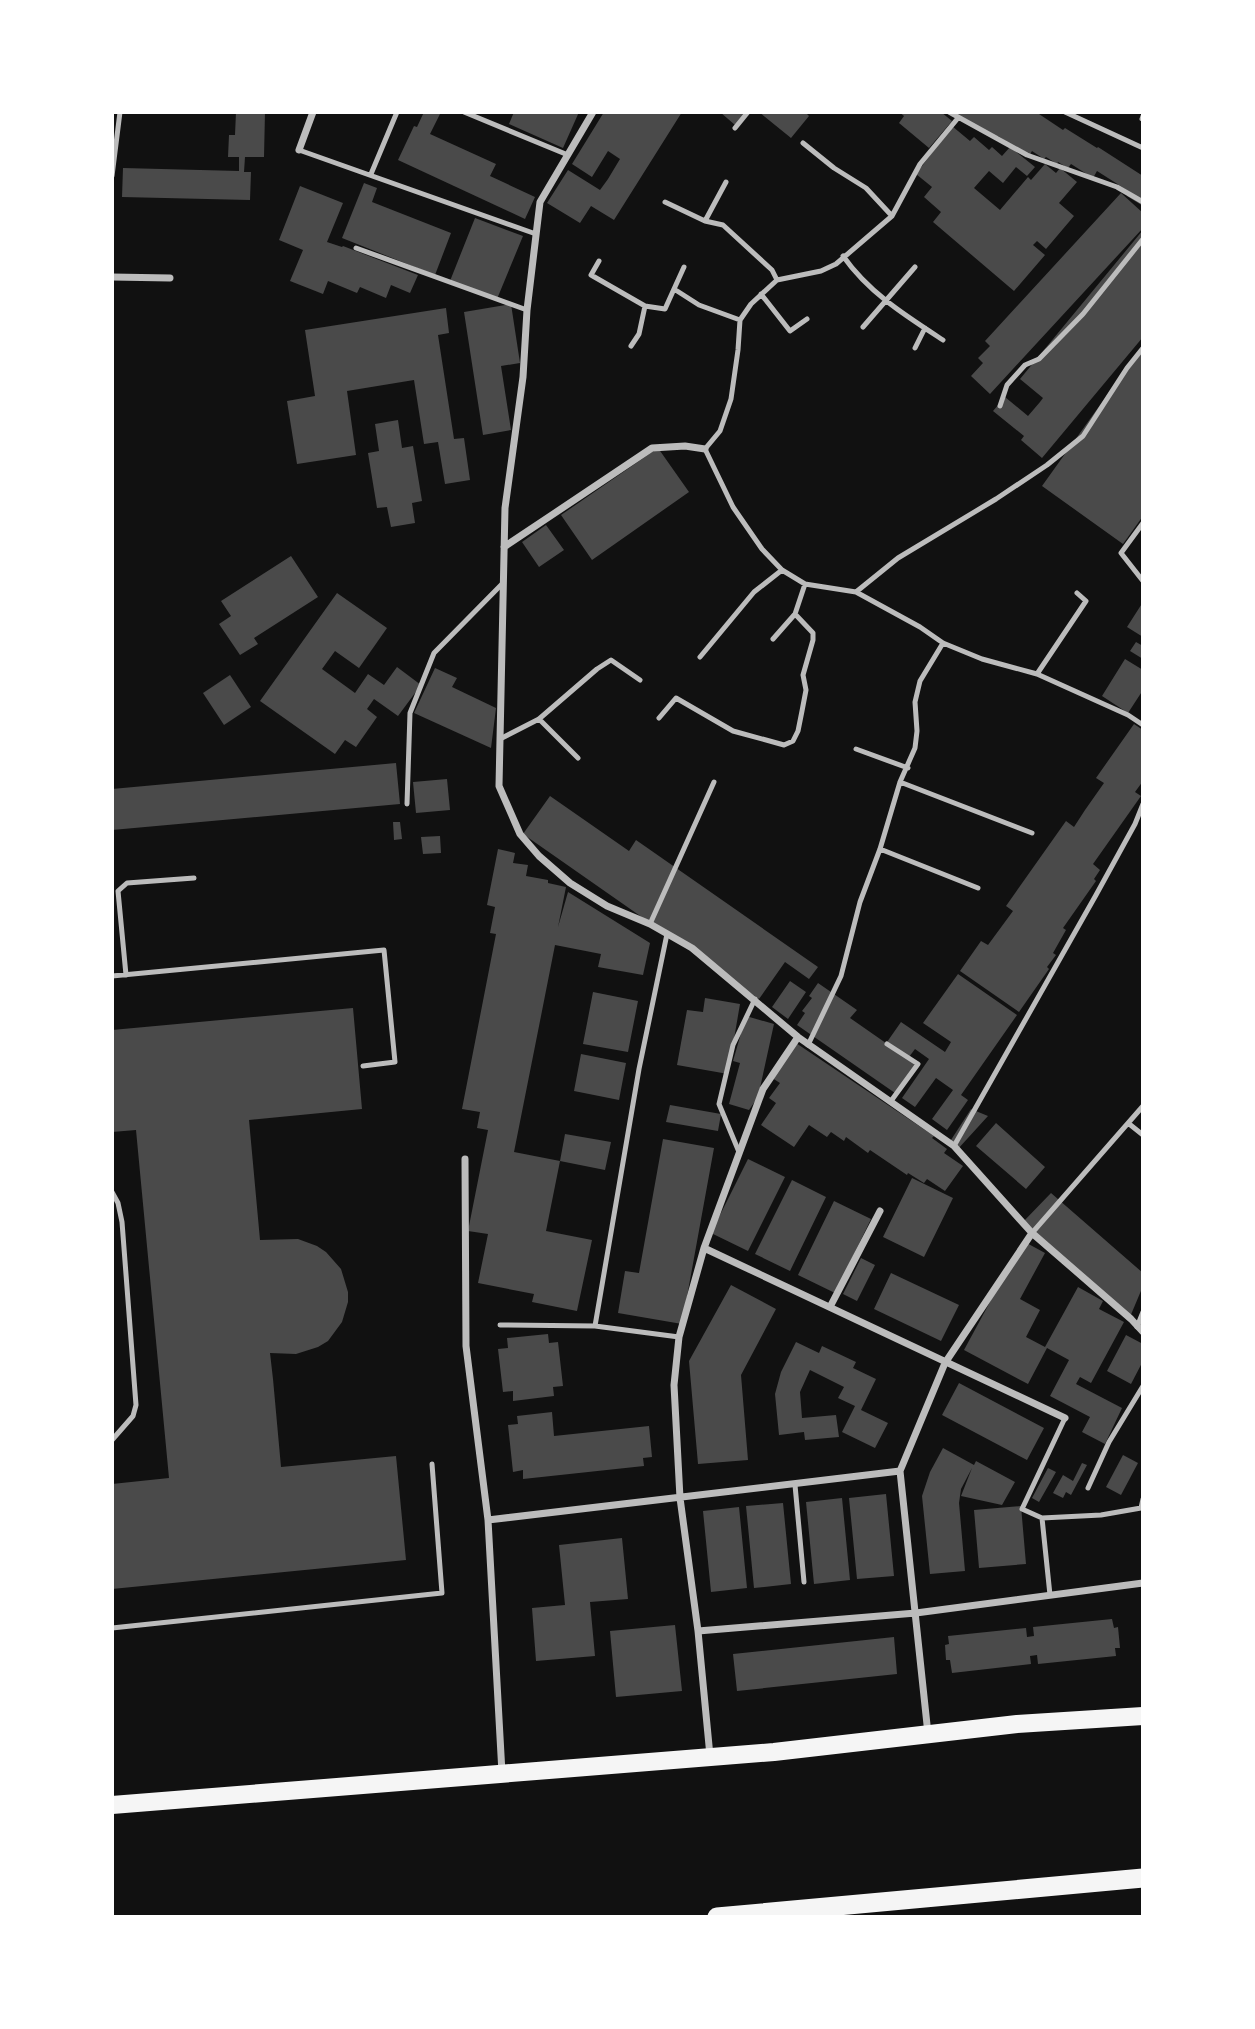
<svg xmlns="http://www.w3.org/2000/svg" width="1255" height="2029" viewBox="0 0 1255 2029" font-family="Helvetica,sans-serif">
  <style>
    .building { fill: #4a4a4a }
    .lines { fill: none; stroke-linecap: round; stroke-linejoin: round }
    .service { stroke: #bcbcbc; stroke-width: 5 }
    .minor { stroke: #bcbcbc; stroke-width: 7 }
    .primary { stroke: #f5f5f5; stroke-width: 18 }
    .motorway { stroke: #f5f5f5; stroke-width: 19 }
  </style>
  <rect width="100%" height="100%" fill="#111"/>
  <path class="building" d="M236,112H265L264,157H245L244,172H251L250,200L122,197L123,168L239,171V157H228L229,135H235Z
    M424,112H441L430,134L496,164L490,176L535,197L525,219L398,160L414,126L417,127Z
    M514,112H579L563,148L509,124Z
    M604,112H682L614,220L591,206L580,223L547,203L568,170L600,190L608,179L620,159L608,151L592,177L572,164Z
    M720,112H746L735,125Z
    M759,112H805L809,116L791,138Z
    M899,112H941L952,121L929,148L899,123L904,116Z
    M952,112H1036L1063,130L1065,128L1097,148L1098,147L1143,176V206L1127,196L1130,192L1097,171L1093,178L1071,164L1068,168L1058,162L1057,164L1046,157L1044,159L1032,151L1029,156L998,136L996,138Z
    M952,126L970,141L974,137L989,150L992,147L1002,156L1010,147L1035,167L1027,176L1016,167L1003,183L989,171L974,188L1000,210L1028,177L1031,180L1045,164L1056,173L1060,168L1077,182L1059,203L1074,216L1046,249L1037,241L1033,245L1045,255L1014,291L933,222L941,212L924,197L932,187L916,174Z
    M364,183L377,188L372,202L451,233L435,275L342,238Z
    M300,186L343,203L327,242L342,247L343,246L418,275L410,293L391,285L386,298L360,287L357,293L328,281L323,294L290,281L303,250L279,240Z
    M1121,193L1143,213V228L990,394L971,376L983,363L978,358L990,346L985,341Z
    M475,218L523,236L497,299L450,281Z
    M1143,230V337L1042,458L1021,440L1024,436L993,411L1005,397L1028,416L1040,402L1043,398L1020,379Z
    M511,304L520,363L501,366L511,430L483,435L464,312Z
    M446,308L449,333L438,335L454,439L464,438L470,480L445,484L438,442L424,444L414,380L347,391L356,455L297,464L287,401L315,396L305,330Z
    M1143,345V516L1123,544L1042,486Z
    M398,420L402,448L413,446L422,501L412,503L415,523L391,527L387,507L377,508L368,453L379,451L375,424Z
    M658,448L689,492L592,560L561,515Z
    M546,525L564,550L539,567L522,542Z
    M291,556L318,597L254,638L258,644L240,655L219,624L231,616L221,601Z
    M337,593L387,628L359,668L335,651L322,669L355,693L368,674L384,685L397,667L421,685L398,716L374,699L367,709L377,717L356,747L345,740L335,754L260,701Z
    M1143,602V637L1127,627Z
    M1136,642L1143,646V659L1130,651Z
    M1125,659L1143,670V690L1128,713L1102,696Z
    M435,668L457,678L452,687L496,708L491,748L414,713Z
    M230,675L251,707L224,725L203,693Z
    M1134,724L1143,730V781L1135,792L1141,796L1093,864L1100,870L1094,879L1096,881L1063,928L1066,930L1053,953L1056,955L1047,967L1049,969L1019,1012L960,971L981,941L988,945L1013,911L1006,906L1066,821L1074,827L1085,810L1104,783L1096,778Z
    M396,763L400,804L112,830V789Z
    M447,779L450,810L416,813L413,782Z
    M550,796L629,851L636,840L818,967L809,979L785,962L759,999L523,834Z
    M393,822H400L402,839L394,840Z
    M440,836L441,853L423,854L421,837Z
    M498,849L515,853L513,863L528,865L526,876L548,880V883L566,887L558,927L568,892L650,943L643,975L598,967L601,954L555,945L541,1016L514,1152L560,1161L546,1231L592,1240L577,1311L532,1302L534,1294L478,1283L488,1234L468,1231L488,1130L477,1128L480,1112L462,1109L496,934L490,933L495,907L487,905Z
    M958,974L1017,1015L961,1095L968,1100L947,1130L932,1119L953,1090L936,1078L915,1107L902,1098L929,1059L915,1049L909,1057L887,1042L901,1022L945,1052L951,1042L923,1023Z
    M790,981L806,992L788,1019L772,1007Z
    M818,983L857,1010L850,1018L916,1064L895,1093L797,1025L805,1013L802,1011L812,998L809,996Z
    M593,992L638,1001L628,1052L583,1044Z
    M705,998L740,1004L728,1074L677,1065L687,1010L703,1012Z
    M353,1008L362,1109L249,1120L260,1240L298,1239L317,1246L326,1252L341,1269L348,1292V1302L342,1322L328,1341L318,1347L296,1354L270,1353L273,1379L281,1467L396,1456L406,1560L112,1589V1484L169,1478L136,1130L112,1132V1030Z
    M746,1016L774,1024L758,1097L749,1110L729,1104L740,1063L733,1061Z
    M793,1041L934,1136L932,1138L947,1149L944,1153L963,1166L945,1191L927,1179L924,1183L908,1173L907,1175L870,1150L868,1153L846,1137L844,1141L831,1132L827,1137L809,1125L794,1147L761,1125L776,1103L769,1098L780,1083L769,1076Z
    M581,1054L626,1063L619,1100L574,1091Z
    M670,1105L721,1114L718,1131L666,1122Z
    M971,1109L988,1116L957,1150L949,1143Z
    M996,1123L1045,1167L1026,1189L976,1146Z
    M565,1134L611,1142L605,1170L560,1161Z
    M663,1139L714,1148L682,1324L618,1313L625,1271L639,1273Z
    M748,1159L785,1177L748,1251L711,1233Z
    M912,1178L953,1198L924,1257L883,1237Z
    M792,1180L826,1197L790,1271L755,1254Z
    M1051,1193L1143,1273V1286L1130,1317L1022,1223Z
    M834,1201L871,1219L835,1293L798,1275Z
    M1023,1241L1045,1253L1020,1299L1040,1310L1026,1337L1045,1347L1078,1287L1103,1301L1099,1309L1124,1322L1091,1383L1080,1377L1076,1384L1122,1408L1105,1444L1082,1432L1090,1417L1050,1396L1069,1360L1047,1348L1028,1384L964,1350Z
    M861,1258L875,1265L857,1301L843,1294Z
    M891,1273L959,1305L941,1341L874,1309Z
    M731,1285L776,1309L741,1375L748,1460L698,1464L689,1361Z
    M548,1334L549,1343L558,1342L563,1386L553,1387L554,1396L513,1401V1391L503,1392L498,1349L508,1348L507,1338Z
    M1126,1335L1143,1344V1361L1131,1384L1107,1371Z
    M796,1342L819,1353L822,1346L856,1362L853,1368L876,1379L861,1410L888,1423L875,1448L842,1432L855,1406L838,1398L844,1387L810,1370L800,1392L802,1418L836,1415L839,1437L805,1440L804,1432L779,1435L775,1394L781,1372Z
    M959,1383L1044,1428L1027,1460L942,1415Z
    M552,1412L554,1436L649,1426L652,1457L643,1458L644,1466L523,1479V1470L513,1472L508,1425L518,1424L517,1416Z
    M943,1448L974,1465L976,1461L1015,1482L1002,1505L961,1496L972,1468L961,1489L959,1503L965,1571L930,1574L922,1496L930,1472Z
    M1123,1455L1138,1463L1121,1495L1106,1487Z
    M1082,1463L1087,1465L1071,1495L1066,1492L1063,1498L1053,1493L1063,1475L1073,1481Z
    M1048,1468L1056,1472L1039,1502L1032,1498Z
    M886,1494L894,1576L857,1579L849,1498Z
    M842,1498L850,1580L814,1584L806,1502Z
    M783,1503L791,1584L754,1588L746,1506Z
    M1021,1506L1026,1564L979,1568L974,1510Z
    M739,1507L747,1588L711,1592L703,1511Z
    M622,1538L628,1599L590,1602L595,1656L536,1661L532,1608L565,1605L559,1545Z
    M1112,1619L1114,1628L1118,1627L1120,1648H1115L1116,1656L1038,1664L1037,1655L1030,1656L1031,1664L952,1673L950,1660H946L945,1645L949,1644L948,1636L1026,1628L1027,1637L1034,1636L1033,1627Z
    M675,1625L682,1691L616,1697L610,1631Z
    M894,1637L897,1674L737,1691L733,1654Z"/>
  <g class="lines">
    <path class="service" d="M464,112L568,155
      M949,112L1027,155L1117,187L1143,202
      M1065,112L1143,148
      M958,118L920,164L892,216L836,264L821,271L777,280L751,304L740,320L738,350L731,399L720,431L705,449L733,507L762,549L782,570L805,584L856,592L920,627L943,643L982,659L1037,674L1128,715L1143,725
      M1142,119L1143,116
      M735,128L748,112
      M803,143L834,168L866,188L892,216
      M299,150L536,234
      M371,174L397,112
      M112,176L120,112
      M665,202L705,221L723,225L772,270L777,280
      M705,221L726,182
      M356,248L527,310
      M843,256C869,293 906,316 943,340
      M599,261L591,275L645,306L665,309L674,289L699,305L740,320
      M674,289L684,267
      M761,294L790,331L807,319
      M863,327L915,267
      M631,346L639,334L645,306
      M915,348L925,328
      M1000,406L1007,385L1025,365L1039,359L1083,314L1143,239
      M1143,523L1121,553L1143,581
      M856,592L898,558L996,499L1047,465L1083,436L1127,368L1143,348
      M773,639L795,614
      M700,657L754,592L782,570
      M1037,674L1086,601L1077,593
      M659,718L676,698L733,731L784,745L793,741L798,731L802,711L806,690L803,675L813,640V633L795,614L805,584
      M539,719L578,758
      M500,739L539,719L597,669L611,660L640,680
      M856,749L908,768
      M900,782L1032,833
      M407,804L410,713L434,653L503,583
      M880,849L978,888
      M650,924L714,782
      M126,975L118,891L127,883L194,878
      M112,976L384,950L395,1062L363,1066
      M887,1044L918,1064L891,1101
      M808,1045L841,976L860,902L880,849L900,782L915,748L917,731L915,702L920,681L943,643
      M1128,1123L1143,1135
      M954,1146L1096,895L1135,824L1143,804
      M739,1152L719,1104L733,1045L755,999
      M112,1192L118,1203L122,1222L136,1405L133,1416L112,1440
      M1032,1233L1143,1106
      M500,1325L595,1326L679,1337
      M595,1326L639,1069L667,934
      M1137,1327L1143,1312
      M1065,1418L1022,1509L1042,1518L1101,1515L1141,1508L1143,1499
      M795,1485L804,1582
      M1088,1488L1109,1442L1143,1386
      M1042,1518L1050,1595
      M112,1628L442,1593L432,1464"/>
    <path class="minor" d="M593,112L540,202L527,310L523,377L505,508L499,786L520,834L539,856L570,883L607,906L650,924L692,948L798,1037L954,1146L1032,1233L1131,1319L1143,1332
      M299,150L313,112
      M112,277L170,278
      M504,547L652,448L685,446L705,449
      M465,1159L466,1346L488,1520L502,1773
      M704,1248L1065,1418
      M830,1307L880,1211
      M488,1520L900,1471
      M698,1631L916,1613L1143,1583
      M928,1734L900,1471L945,1363L1032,1233
      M710,1756L698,1631L680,1498L674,1385L679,1337L704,1248L763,1089L798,1037"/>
    <path class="primary" d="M112,1805L774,1752L1017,1724L1143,1716"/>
    <path class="motorway" d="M717,1917L1143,1878"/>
  </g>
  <rect width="1255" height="2029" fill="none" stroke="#ffffff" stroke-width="228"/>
</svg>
